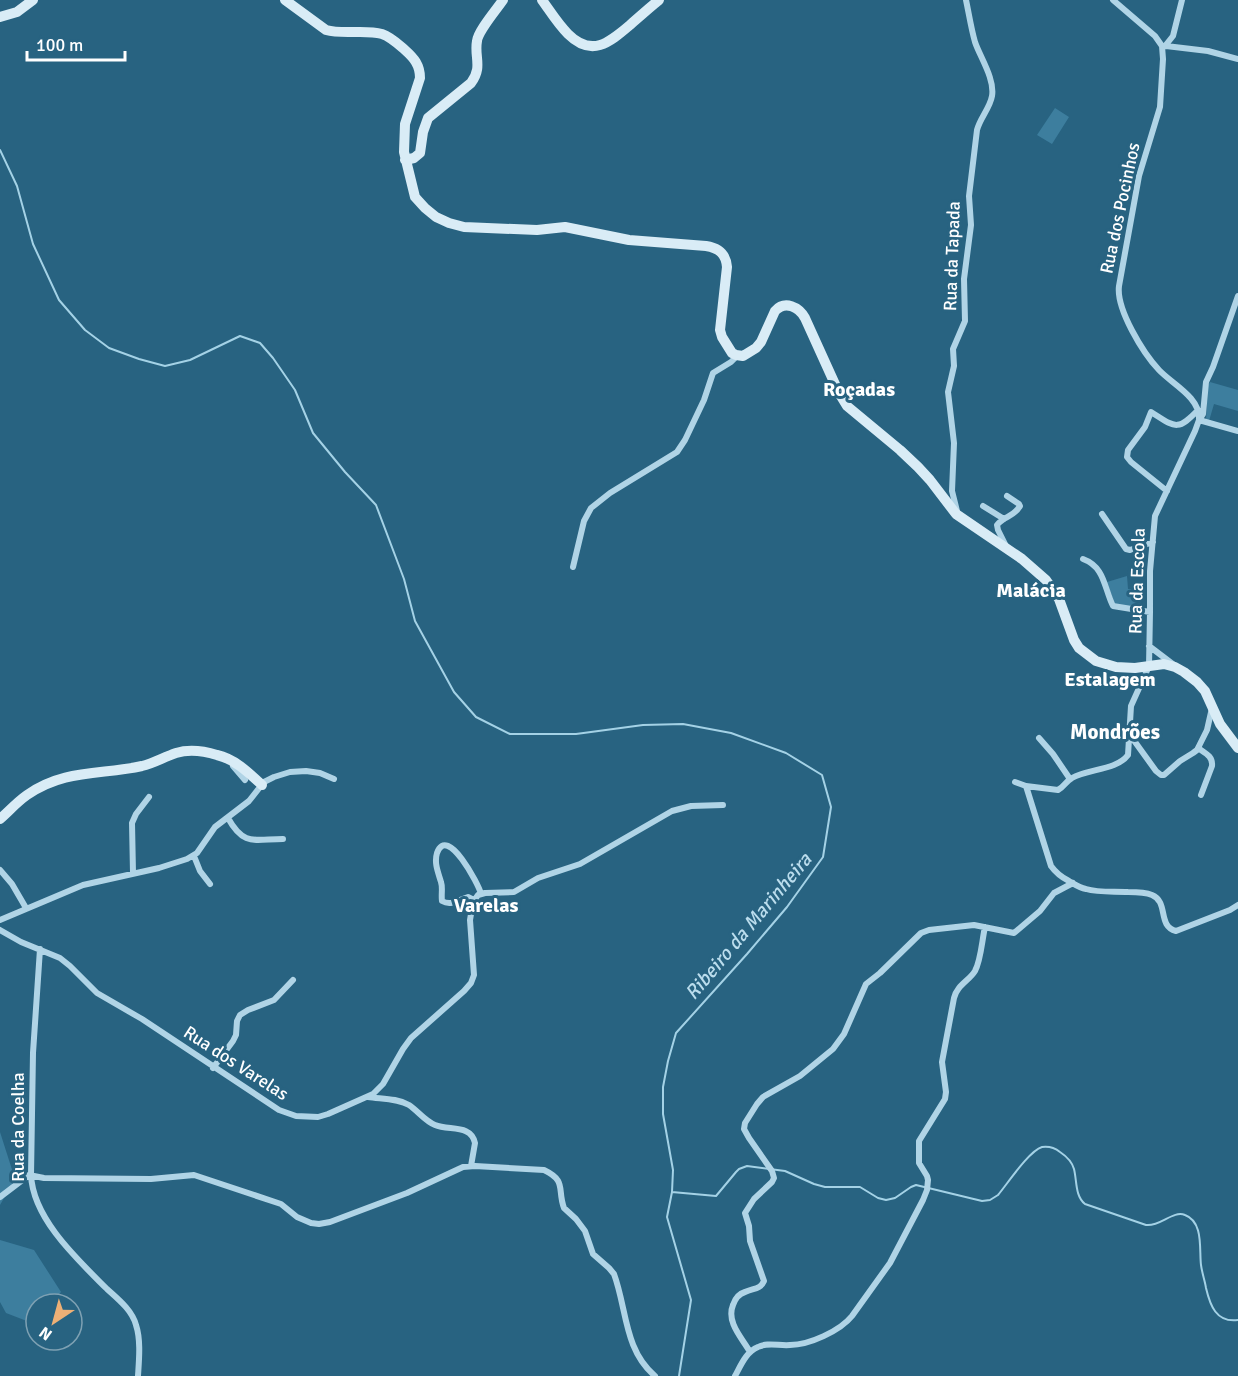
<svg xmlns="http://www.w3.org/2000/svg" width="1238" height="1376" viewBox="0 0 1238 1376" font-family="Signika,sans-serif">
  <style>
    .green { fill: #3d7e9e }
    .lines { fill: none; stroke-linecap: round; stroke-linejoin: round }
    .stream { stroke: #a4d2e6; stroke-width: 2 }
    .street { stroke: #b0d4e6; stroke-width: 6 }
    .secondary { stroke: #d9ecf6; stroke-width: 10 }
    .labels { text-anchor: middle; stroke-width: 6; stroke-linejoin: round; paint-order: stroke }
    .street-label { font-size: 18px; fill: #fff; stroke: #286381 }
    .neighbourhood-label { font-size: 20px; font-weight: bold; fill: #fff; stroke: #286381 }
    .water-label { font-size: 20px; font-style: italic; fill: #bbdded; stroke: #286381 }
    .quarter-label { font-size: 21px; font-weight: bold; fill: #fff; stroke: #286381 }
  </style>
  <rect width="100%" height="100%" fill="#286381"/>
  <path class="green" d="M1055,108L1069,117L1052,144L1037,135Z
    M1210,382L1238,390V411L1214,404L1209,421L1206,420L1208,385Z
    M1127,576L1128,589H1136V593H1141V609L1115,605L1107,582Z
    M0,1132L15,1179L0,1205Z
    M0,1240L34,1250L61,1292L50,1304H36V1319L32,1323L6,1313L0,1302Z"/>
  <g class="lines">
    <path class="stream" d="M0,150L17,186L33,244L59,300L85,330L109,348L139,359L165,366L190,360L240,336L260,343L273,358L295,390L313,433L345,472L376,505L404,579L415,621L454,692L476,717L510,734H576L643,725L683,724L731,733L786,753L822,775L831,807L823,857L787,907L747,954L676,1033L668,1061L663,1087V1114L673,1170L672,1192L667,1217L691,1300L679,1376
      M672,1192L716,1196L736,1172L739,1169L747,1166L785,1171L814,1184L825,1187H860L878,1198L886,1200L895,1198L911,1187L916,1185L982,1201L990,1200L998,1195C1008,1183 1029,1151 1042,1147C1049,1146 1055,1148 1060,1152C1066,1156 1072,1162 1074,1169C1077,1181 1075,1196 1085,1204L1146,1225C1160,1227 1173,1210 1185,1215C1204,1222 1199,1250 1201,1265C1202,1273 1205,1281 1206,1288C1210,1305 1216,1323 1238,1320"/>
    <path class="street" d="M1113,0L1155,36L1162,46L1163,59L1160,107L1139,176L1119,286C1116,309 1143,353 1159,370C1172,384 1200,397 1199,419
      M1165,46L1173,36L1182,0
      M1166,46L1208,51L1238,59
      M1199,420L1238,431
      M1167,491L1131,462L1127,457L1128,450L1145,427L1151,412C1175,427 1177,432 1198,410
      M983,506L1004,519
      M957,511L952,491L954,443L948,392L954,366L953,349L965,321L964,279L971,225L969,196L977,130C980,118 990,108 992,96C995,79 980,57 975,42C971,28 969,14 966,0
      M1102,514L1126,549L1130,550L1153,542
      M1006,546L998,530L997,525C1004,516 1014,517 1020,506L1019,504L1007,496
      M1083,559C1105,567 1104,588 1113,606L1150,612
      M573,567L584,521L591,508L610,493L677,452L685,440L704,400L713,373L731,362L737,356
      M1149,646L1174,665
      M1130,735L1156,771L1161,775H1164L1180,761L1193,753L1197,750L1207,730L1212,708
      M1039,738L1053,754L1070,779
      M1198,748C1205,753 1213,756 1212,766L1201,795
      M233,766L245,780
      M1015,782L1026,786L1058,790C1064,787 1066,781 1072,778C1088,769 1117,770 1128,755L1131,706L1149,666L1150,612V571L1155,516L1195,431L1199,420L1203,414L1206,382L1213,367L1238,296
      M1026,786L1051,866C1056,873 1061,877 1069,881C1074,884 1080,888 1086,889C1099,893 1115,891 1128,892C1136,892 1145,892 1152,895C1169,902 1157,926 1176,931L1230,910L1238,905
      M228,818C244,847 255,839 283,839
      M194,856L200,871L210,884
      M0,870L12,884L26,908
      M133,873L132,823L136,814L149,797
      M474,900L468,897C459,900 451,906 442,901C441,894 443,888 441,882C438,872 434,863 437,853C447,824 479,885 481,894
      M0,920L83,885L159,868L187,859L197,853L215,827L249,801L264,782L274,777L290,772L306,771L320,773L334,779
      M0,930L21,942L60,958L70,966L97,993L142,1019L279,1110L296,1116L318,1117L328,1114L373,1094L383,1084L403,1049L411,1038L464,991L471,983L474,975L470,920L473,902L478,895L485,893L514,892L538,878L580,864L672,811L691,806L723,805
      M40,949L33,1053L31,1175C33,1219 78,1260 107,1289C118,1299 132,1310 136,1325C141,1340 139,1360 138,1376
      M213,1068L233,1041L236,1035L237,1021L240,1015L248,1010L274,1000L293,980
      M368,1097C381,1099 397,1098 409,1105C418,1111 425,1121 435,1125C449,1131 471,1124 475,1143L471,1166
      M0,1197L29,1175L44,1178L151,1179L194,1175L281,1204L297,1217L311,1223L319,1224L330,1222L407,1193L463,1167L475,1166L544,1170C567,1181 557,1189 564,1208L576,1219L585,1231L593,1254L609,1268L614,1274C627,1309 624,1350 655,1376
      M750,1352C742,1338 726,1322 733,1305C735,1299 738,1294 745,1292C753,1288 760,1290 764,1281L750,1241L749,1226L745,1213L754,1199L772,1182L774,1178L772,1171L749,1138L744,1129L745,1123L757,1104L763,1097L800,1076L833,1049L844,1034L866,984L880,973L921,933L929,930L974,925L1014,933L1040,911L1054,893L1073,883
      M735,1376C741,1365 746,1352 758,1347C767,1342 779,1346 790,1345C809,1345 840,1331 852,1316L890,1263L923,1200L927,1190L928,1180L927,1176L919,1163V1141L945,1099L946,1092L942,1062L954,998C957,985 969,981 975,971C981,960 982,940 985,927"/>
    <path class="secondary" d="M285,0L326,30C344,35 364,29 382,34C391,37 398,44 405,50C414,58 420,65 420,78L405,124L404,152L415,197L425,208L436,217L449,223L464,227L537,230L565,227L629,240L706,246C719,248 726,254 727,267L720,330L722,337L732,353L736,355L743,356L756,348L761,342L775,311C785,300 799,307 805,318L839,393L847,406L900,450L918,467L930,480L956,514L1022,559L1046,580L1059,599L1074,640L1079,648L1096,661L1116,667L1135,668L1164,664L1175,667L1184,672L1197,682L1205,691L1220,724L1238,748
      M542,0C550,11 558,24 568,34C592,58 610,42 630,25C639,17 649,8 659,0
      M0,17L17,12L33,0
      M405,160L414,158L420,153L423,132L428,118L471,83C483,67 474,57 477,41C478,31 497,9 503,0
      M0,819C9,811 17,802 27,795C64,769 101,775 142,766C154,763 164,757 176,753C189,749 204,751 217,755C235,759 249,773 262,785"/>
  </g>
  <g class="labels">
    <g class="street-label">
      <text transform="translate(1120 208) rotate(-78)" y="6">Rua dos Pocinhos</text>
      <text transform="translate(952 256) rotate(-88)" y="6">Rua da Tapada</text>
      <text transform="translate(1137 581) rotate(-88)" y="6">Rua da Escola</text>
      <text transform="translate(236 1063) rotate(33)" y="6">Rua dos Varelas</text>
      <text transform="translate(18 1127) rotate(-90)" y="6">Rua da Coelha</text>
    </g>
    <g class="neighbourhood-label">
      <text x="859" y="396">Roçadas</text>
      <text x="1031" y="597">Malácia</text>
      <text x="1110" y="686">Estalagem</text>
      <text x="486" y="912">Varelas</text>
    </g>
    <g class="water-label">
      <text transform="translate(748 926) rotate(-50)" y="7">Ribeiro da Marinheira</text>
    </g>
    <g class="quarter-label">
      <text x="1115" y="739">Mondrões</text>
    </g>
  </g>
  <g transform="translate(54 1322) rotate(216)"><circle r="28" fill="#286381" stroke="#7ea1b3" stroke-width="1.5"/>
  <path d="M0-4.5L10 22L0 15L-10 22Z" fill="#edb076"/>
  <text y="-9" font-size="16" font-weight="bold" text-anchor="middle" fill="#ffffff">N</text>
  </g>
  <path d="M27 51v9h98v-9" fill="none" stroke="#ffffff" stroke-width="3"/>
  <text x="36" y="51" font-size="18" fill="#ffffff" stroke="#286381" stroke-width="4.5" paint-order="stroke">100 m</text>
</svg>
